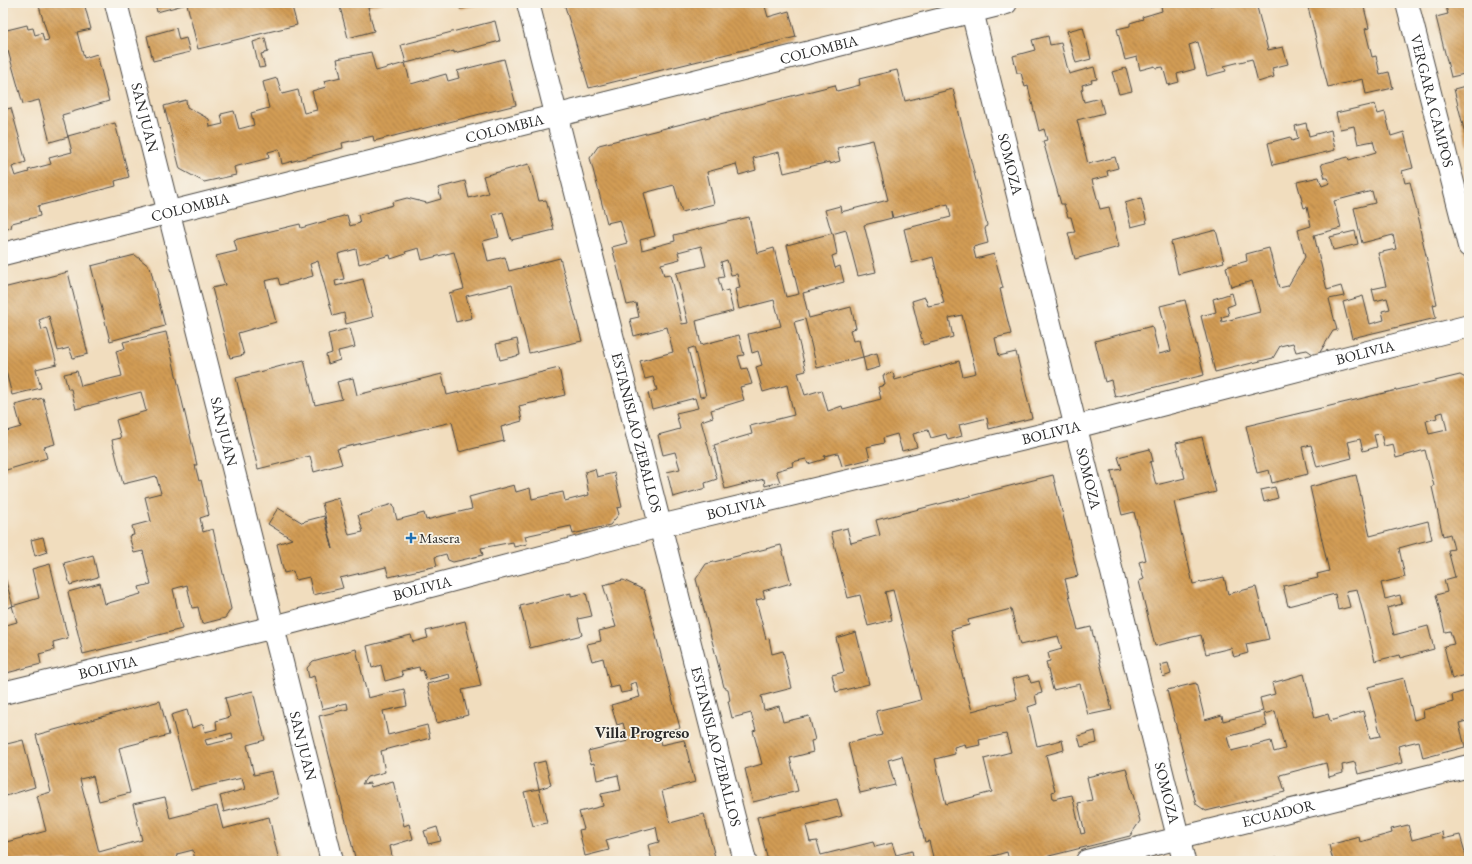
<svg xmlns="http://www.w3.org/2000/svg" width="1472" height="864" viewBox="0 0 1472 864" font-family="'EB Garamond',serif">
  <style>
    .building { fill: url(#building-back-hatch); fill-rule: evenodd }
    .lines { fill: none; stroke-linecap: round; stroke-linejoin: round }
    .minor-casing { stroke: #494641; stroke-width: 24 }
    .minor { stroke: #fff; stroke-width: 22 }
    .poi-dot { fill: #1f6fb2; stroke: #f7f3e8; stroke-width: 1.5 }
    .labels { text-anchor: middle; stroke-width: 3.5; stroke-linejoin: round; paint-order: stroke }
    .street-label { font-size: 15px; fill: #2b2b2b; stroke: #f7f3e8 }
    .poi-label { font-size: 15px; fill: #2b2b2b; stroke: #f7f3e8; text-anchor: start }
    .neighbourhood-label { font-size: 16px; font-weight: bold; fill: #2b2b2b; stroke: #f7f3e8 }
  </style>
  <defs>
    <pattern id="building-back-hatch" width="6" height="6" patternUnits="userSpaceOnUse"><rect width="6" height="6" fill="#d29c54"/><path d="M-1 5l2 2M0 0l6 6M5-1l2 2" fill="none" stroke="#ab7f46"/></pattern>
  </defs>
  <rect width="100%" height="100%" fill="#f7f3e8"/>
  <filter id="ink" filterUnits="userSpaceOnUse"><feTurbulence type="fractalNoise" baseFrequency=".025" numOctaves="2"/><feDisplacementMap in="SourceGraphic" scale="8" xChannelSelector="R" yChannelSelector="G"/><feConvolveMatrix kernelMatrix="1 2 1 2 8 2 1 2 1" color-interpolation-filters="sRGB"/></filter>
  <filter id="wash" filterUnits="userSpaceOnUse"><feTurbulence type="fractalNoise" baseFrequency=".012" numOctaves="4" result="noise"/><feDisplacementMap in="SourceGraphic" scale="16" xChannelSelector="R" yChannelSelector="G"/><feGaussianBlur stdDeviation="0.9" result="paint"/><feColorMatrix in="noise" values="0 0 0 0 0 0 0 0 0 0 0 0 0 0 0 0 0 1.4 0 .05"/><feComposite in="paint" operator="in"/></filter>
  <g filter="url(#wash)">
    <rect width="100%" height="100%" fill="#f1ddbe"/>
    <g id="blocks">
      <path class="building" d="M48,3H84L91,29L77,32L84,58L97,54L109,101L62,115L68,137L50,142L39,100L23,104L8,51L3,52V31L27,25L28,29L33,28L35,35L42,33L44,41L49,40L39,6Z
        M155,3H291L297,25L198,49L187,4L157,12Z
        M339,3H384L368,7L374,31L348,38Z
        M458,3H482V4L460,9Z
        M564,3H764L768,17L789,11L796,37L589,88Z
        M1174,3H1209L1210,6L1219,3H1256L1268,50L1283,47L1288,64L1272,68L1274,77L1258,82L1252,59L1224,66L1226,71L1207,76L1198,42L1189,45L1195,69L1177,74L1179,82L1168,85L1163,67L1156,68L1155,66L1140,70L1137,57L1125,60L1117,29L1130,26V23L1143,19L1142,17L1162,11L1161,6Z
        M1307,3H1363L1369,28L1365,29L1372,57L1376,56L1380,74L1389,72L1393,88L1366,94L1363,79L1328,87Z
        M1445,3H1469V73L1451,77L1436,17L1448,14Z
        M495,21L500,41L454,53V51L406,63L401,45Z
        M1083,27L1091,59L1076,63L1067,31Z
        M176,28L179,40L186,38L190,52L153,61L147,36Z
        M1048,36L1050,45L1061,43L1069,74L1094,67L1097,79L1091,80L1092,82L1082,85L1083,89L1081,90L1084,102L1100,98L1104,113L1077,120L1088,164L1115,157L1118,168L1107,171L1108,176L1092,180L1100,209L1109,207L1119,247L1075,259L1068,233L1075,232L1071,217H1068L1064,204H1061L1043,141L1047,140L1044,129L1039,131L1028,86L1025,87L1021,73H1017L1013,56L1035,50L1032,40Z
        M265,38L268,52L261,54L265,67L259,68L253,42Z
        M371,52L376,71L405,63L411,84L446,74L448,81L459,78L457,71L504,59L516,105L374,141L373,136L342,143L343,148L282,164L279,149L268,152L269,158L234,167L236,175L204,182L180,169L164,106L186,100L187,107L209,119L210,127L223,124L221,114L234,111L239,129L254,125L251,113L269,108L263,82L277,78L282,94L298,90L304,113L317,110L312,91L326,87L324,81L341,77L337,59Z
        M1126,68L1132,91L1119,94L1112,72Z
        M897,70L905,101L953,89L987,225L985,229L988,243L973,247L976,259L994,254L1003,288L1000,289L1011,334L995,338L999,356L1016,352L1032,418L989,429L987,418L959,425L962,436L948,440L946,434L931,438L928,430L913,434L917,447L902,451L897,434L883,438L884,443L867,447L870,459L842,466L838,453L824,456L825,459L808,464L806,459L792,462L793,466L776,471L780,482L765,486L764,479L725,489L714,445L752,434L750,426L794,415L787,385L763,392L756,367L762,365L758,351L752,353L748,334L781,326L774,300L739,309L735,289L740,288L737,274L731,275L727,260L721,262L724,277L718,278L722,292L728,290L733,311L696,321L701,345L739,335L744,355L738,356L742,369L747,368L752,384L740,387L744,400L711,410L713,417L701,421L717,479L705,483L706,488L673,497L667,472L680,469L675,452L663,455L658,435L680,429L676,413L698,408L695,398L652,409L648,393L657,390L653,377L645,379L640,361L673,352L667,327L634,336L630,319L639,317L636,303L627,305L612,247L627,243L620,220L607,223L590,158L599,145L835,85L837,91L860,85L859,79ZM873,140L888,200L841,212L840,206L825,210L832,234L846,230L858,276L876,272L864,225L892,218L891,211L893,218L948,204L951,217L904,229L912,263L933,257L944,303L928,306L925,297L912,301L923,345L953,337L949,318L962,315L976,373L963,376L959,361L895,380L893,373L883,375L885,385L878,387L881,399L843,409L842,406L828,411L822,390L805,395L798,373L806,371L794,322L805,319L817,368L863,357L859,340L853,341L850,330L856,328L851,307L809,318L803,293L844,282L840,266L835,268L832,256L837,254L833,233L787,245L799,294L786,297L774,248L757,253L749,217L674,235L675,241L642,250L640,240L655,236L644,193L674,185L682,212L714,204L707,172L736,164L739,175L756,170L753,158L779,152L784,173L829,162L830,164L840,161L837,148ZM701,246L706,266L676,273L688,323L682,324L670,275L664,276L661,264L680,259L678,252ZM694,347L706,396L700,397L688,349Z
        M1469,85V146H1468L1454,89Z
        M1375,104L1378,114L1385,112L1391,136L1404,132L1413,168L1402,171L1405,183L1410,182L1421,228L1420,229L1437,304L1433,305L1436,318L1352,338L1343,302L1363,296L1370,324L1384,320L1382,311L1390,309L1387,298L1375,301L1372,289L1386,286L1378,253L1396,249L1393,235L1362,243L1354,208L1375,203L1372,191L1334,201L1341,228L1314,235L1327,290L1341,286L1344,296L1329,299L1337,330L1333,331L1317,357L1307,350L1296,352L1293,343L1280,346L1273,358L1215,372L1201,316L1216,312L1213,299L1232,293L1235,304L1227,307L1229,315L1221,317L1222,322L1260,312L1252,281L1231,287L1226,267L1247,261L1246,254L1269,248L1279,288L1288,286L1305,257L1298,230L1311,226L1307,207L1304,208L1297,182L1319,177L1322,186L1330,183L1328,178H1325L1321,164L1348,157L1349,160L1376,152L1373,141L1358,144L1354,126L1340,129L1336,113Z
        M11,108L26,162L12,167L15,176L29,172L28,170L51,164L49,158L72,152L68,136L115,123L129,177L115,181L116,186L38,206L40,216L12,223L11,228L3,230V110Z
        M1306,123L1309,136L1331,130L1335,150L1273,165L1268,143L1290,137L1292,141L1298,139L1295,126Z
        M529,164L539,201L546,200L554,230L511,240L503,212L493,215L499,237L483,241L488,261L505,257L509,271L560,258L582,341L529,353L512,285L466,296L472,318L456,322L449,293L464,289L454,252L422,260L419,248L405,252L406,254L391,259L390,255L359,264L356,249L338,254L344,279L335,281L336,286L363,279L373,317L346,324L344,313L333,316L318,261L310,264L313,276L280,285L278,278L265,281L276,322L238,333L244,355L230,358L212,288L225,285L216,256L237,251L234,240L300,224L301,228L347,215L350,226L360,223L358,215L393,205L392,202L407,198L427,203L441,199L438,188L465,181L469,198L488,193L483,176Z
        M1141,198L1147,223L1131,227L1125,203Z
        M1216,230L1224,262L1178,274L1171,242Z
        M1355,231L1358,244L1333,250L1330,237Z
        M135,255L150,267L165,326L110,341L91,266Z
        M68,272L88,354L73,358L69,348L58,351L49,316L39,320L42,330L47,328L57,364L36,369L41,388L12,395L3,360V288Z
        M1185,300L1204,375L1115,397L1111,380L1105,382L1095,341L1152,326L1159,354L1171,351L1160,306Z
        M350,328L355,347L338,351L340,360L328,364L326,355L332,353L328,334Z
        M166,332L197,465H195L199,481L201,480L209,515L200,518L203,532L213,529L231,609L225,618L202,624L198,607L192,608L187,585L173,589L182,629L83,654L68,592L100,583L105,604L141,594L139,587L151,584L143,551L134,553L129,536L134,535L132,526L151,521L145,497L161,493L156,476L123,484L112,440L121,438L116,420L146,411L141,392L76,409L71,389H68L64,374L77,371L81,386L122,376L116,351L125,348L123,342Z
        M517,339L520,355L500,360L496,344Z
        M877,353L880,367L866,371L863,357Z
        M304,360L315,405L342,399L337,382L353,378L357,395L442,374L447,395L559,368L565,395L519,406L522,421L501,427L504,441L459,452L452,422L337,449L342,464L314,472L310,456L258,469L236,378Z
        M1460,375L1469,380V674L1452,679L1444,646L1454,644L1450,631L1445,632L1436,595L1447,592L1444,580L1455,577L1448,550L1454,549L1450,534L1443,536L1432,487L1434,486L1425,450L1396,458L1393,444L1384,446L1381,434L1374,435L1377,447L1363,451L1360,439L1348,442L1352,458L1317,467L1311,445L1302,447L1308,474L1272,483L1269,470L1257,473L1246,426ZM1443,412L1447,430L1429,434L1426,421L1437,418L1436,414Z
        M43,398L55,444L44,447L47,458L3,471V432L21,427L15,405Z
        M1202,437L1216,492L1174,502L1193,584L1224,577L1228,594L1256,587L1269,639L1246,644L1248,653L1234,657L1231,648L1206,654L1201,635L1155,646L1139,581L1144,579L1139,562L1146,560L1134,512L1122,515L1111,471L1122,469L1118,457L1150,449L1153,461L1150,462L1156,485L1185,478L1176,443Z
        M595,469L597,477L614,473L622,507L617,508L619,514L610,525L573,534L571,526L525,536L527,544L514,547L513,542L481,548L483,555L453,562L448,560L446,554L435,557L437,566L389,577L386,567L340,578L343,588L313,595L309,577L296,580L293,571L284,573L277,544L292,539L268,524L278,508L303,523L305,521L324,516L333,549L322,503L339,498L349,535L363,532L358,515L372,512V510L393,504L397,520L424,513L426,520L472,509L469,497L514,485L516,492L530,488L532,499L563,492L565,501L589,495L585,472Z
        M1053,475L1078,576L1065,579L1078,630L1091,627L1112,710L1088,715L1080,684L1053,690L1046,662L1050,661L1048,653L1062,649L1058,636L1020,645L1011,609L968,620L969,625L951,630L966,689L972,711L1017,699L1012,679L1028,675L1031,683L1039,681L1042,693L1035,695L1037,704L1028,707L1037,746L1062,740L1064,750L1046,755L1055,791L1052,792L1053,799L1072,795L1081,834L1085,833L1078,803L1092,800L1087,777L1126,768L1140,821L1130,836L1029,861H1009L1007,852L986,858L987,861H934L929,841L925,842L902,756L888,760L895,785L860,793L848,743L882,735L876,711L921,700L893,590L885,592L892,620L868,626L860,595L848,598L831,532L847,528L851,543L880,535L876,520ZM1006,734L1011,752L984,759L992,792L946,804L935,759L955,754L954,747L965,744L966,748L980,745L979,740Z
        M1356,475L1370,536L1428,521L1432,539L1399,548L1405,577L1381,583L1385,599L1400,595L1402,604L1387,608L1394,635L1428,626L1434,649L1400,658L1399,655L1375,661L1357,589L1346,591L1350,607L1338,610L1335,594L1288,606L1283,586L1318,578L1317,574L1329,571L1310,487Z
        M1275,487L1278,498L1264,502L1261,490Z
        M43,537L47,552L35,556L31,540Z
        M781,545L791,583L763,591L765,598L756,600L766,639L769,638L772,654L783,651L792,688L761,696L764,710L779,706L783,722L809,716L815,740L811,741L813,752L790,758L798,791L753,802L745,769L762,764L753,731L756,730L751,713L732,718L728,701H730L728,689L724,687L696,579L706,564Z
        M93,555L98,577L70,585L64,563Z
        M50,564L68,638L53,642L54,650L39,654L41,664L3,674V626L17,622L12,606L39,598L32,569Z
        M3,571L13,606L3,609Z
        M623,580L644,590L680,728L658,733L661,745L684,740L695,782L662,791L670,823L704,814L716,861H652L648,845L659,842L656,827L606,840L609,850L585,856L579,830L584,829L579,812L603,806L601,794L621,790L618,775L597,780L594,763L591,764L588,751L628,741L623,723L617,725L611,705L640,697L636,682L630,684L632,691L621,693L619,686L610,688L603,658L592,661L587,644L601,641L599,631L616,627L603,585Z
        M571,593V596L586,593L592,616L578,619L582,635L530,648L520,606Z
        M465,621L481,686L462,690L468,715L437,723L427,684L450,678L449,674L426,680L423,670L420,671L419,667L401,671L403,676L385,681L381,665L372,668L367,646L411,635L413,642L428,638L426,631Z
        M856,632L869,684L836,692L832,675L844,672L836,638Z
        M356,649L368,698L404,689L407,706L383,711L388,735L427,725L430,738L381,751L385,772L367,777L362,784L370,783L371,787L393,781L404,826L409,824L413,839L390,846L393,861H356L319,716L348,709L347,703L322,709L314,676L309,678L307,668L313,661Z
        M1168,663L1171,674L1163,677L1160,665Z
        M1304,674L1315,718L1328,714L1330,721L1363,711L1370,738L1381,736L1368,687L1404,678L1414,720L1424,717L1423,710L1453,702L1452,695L1469,690V728L1467,721L1459,723L1465,747L1423,758L1419,741L1398,746L1402,763L1358,774L1355,762L1342,765L1343,773L1329,777L1326,763L1280,775L1285,792L1206,811L1196,804L1167,690L1196,683L1205,720L1222,715L1223,721L1263,711L1260,698L1275,694L1272,683ZM1275,711L1285,749L1274,752L1271,741L1231,751L1227,737L1267,726L1264,714Z
        M253,691L265,740L247,745L254,775L272,771L278,798L224,812L220,796L245,789L242,778L191,790L171,715L187,710L192,728L203,724L205,732L217,729L216,721L230,717L225,698ZM232,733L233,739L207,745L205,740Z
        M160,701L169,735L119,748L130,793L99,801L93,776L80,779L99,852L142,840L133,804L165,797L170,818L217,806L223,829L269,817L279,861H249V857L234,861H195L193,850L177,854L178,861H5L3,852V843L46,831L37,796L51,792L36,735Z
        M1095,731L1097,743L1081,747L1078,736Z
        M23,740L35,787L6,796L3,785V745Z
        M545,761L551,785L539,789L533,764Z
        M539,789L547,823L533,826L524,792Z
        M837,799L842,816L806,826L810,842L817,841L821,855L873,842L875,847L892,843L896,855L912,851L914,861H860L859,858L846,861H839L838,859L833,861H807L806,858L794,861H768L757,817Z
        M1408,825L1412,840L1442,832L1443,839L1460,835L1467,859L1458,861H1333L1329,845L1359,837L1360,842L1392,833L1391,829Z
        M437,827L441,841L428,844L424,831Z
        M1277,857L1278,861H1264V860Z"/>
    </g>
  </g>
  <g filter="url(#ink)">
    <use href="#blocks" fill-opacity="0" stroke="#494641" stroke-width="1"/>
    <g class="lines">
      <defs>
        <g id="minor">
          <path id="s1" d="M116,3L332,861"/>
          <path id="s2" d="M528,3L745,861"/>
          <path id="s3" d="M970,3L1184,861"/>
          <path id="s4" d="M1407,3L1469,246"/>
          <path id="s5" d="M3,254L1006,3"/>
          <path id="s6" d="M3,693L274,627L660,526L1075,427L1469,326"/>
          <path id="s7" d="M1087,861L1469,766"/>
        </g>
      </defs>
      <use href="#minor" class="minor-casing"/>
      <use href="#minor" class="minor"/>
    </g>
  </g>
  <path class="poi-dot" d="M409 532h4v4h4v4h-4v4h-4v-4h-4v-4h4z"/>
  <g class="labels">
    <g class="street-label">
      <text dy="5" stroke="none"><textPath href="#s5" startOffset="841">COLOMBIA</textPath></text>
      <text dy="5" stroke="none"><textPath href="#s4" startOffset="101">VERGARA CAMPOS</textPath></text>
      <text dy="5" stroke="none"><textPath href="#s1" startOffset="118">SAN JUAN</textPath></text>
      <text dy="5" stroke="none"><textPath href="#s5" startOffset="517">COLOMBIA</textPath></text>
      <text dy="5" stroke="none"><textPath href="#s3" startOffset="166">SOMOZA</textPath></text>
      <text dy="5" stroke="none"><textPath href="#s5" startOffset="193">COLOMBIA</textPath></text>
      <text dy="5" stroke="none"><textPath href="#s6" startOffset="1404">BOLIVIA</textPath></text>
      <text dy="5" stroke="none"><textPath href="#s1" startOffset="442">SAN JUAN</textPath></text>
      <text dy="5" stroke="none"><textPath href="#s2" startOffset="443">ESTANISLAO ZEBALLOS</textPath></text>
      <text dy="5" stroke="none"><textPath href="#s6" startOffset="1080">BOLIVIA</textPath></text>
      <text dy="5" stroke="none"><textPath href="#s3" startOffset="490">SOMOZA</textPath></text>
      <text dy="5" stroke="none"><textPath href="#s6" startOffset="756">BOLIVIA</textPath></text>
      <text dy="5" stroke="none"><textPath href="#s6" startOffset="432">BOLIVIA</textPath></text>
      <text dy="5" stroke="none"><textPath href="#s6" startOffset="108">BOLIVIA</textPath></text>
      <text dy="5" stroke="none"><textPath href="#s1" startOffset="766">SAN JUAN</textPath></text>
      <text dy="5" stroke="none"><textPath href="#s2" startOffset="767">ESTANISLAO ZEBALLOS</textPath></text>
      <text dy="5" stroke="none"><textPath href="#s3" startOffset="814">SOMOZA</textPath></text>
      <text dy="5" stroke="none"><textPath href="#s7" startOffset="197">ECUADOR</textPath></text>
    </g>
    <g class="poi-label">
      <text x="419" y="543">Masera</text>
    </g>
    <g class="neighbourhood-label">
      <text x="642" y="738">Villa Progreso</text>
    </g>
  </g>
  <rect width="1472" height="864" fill="none" stroke="#f7f3e8" stroke-width="16"/>
</svg>
